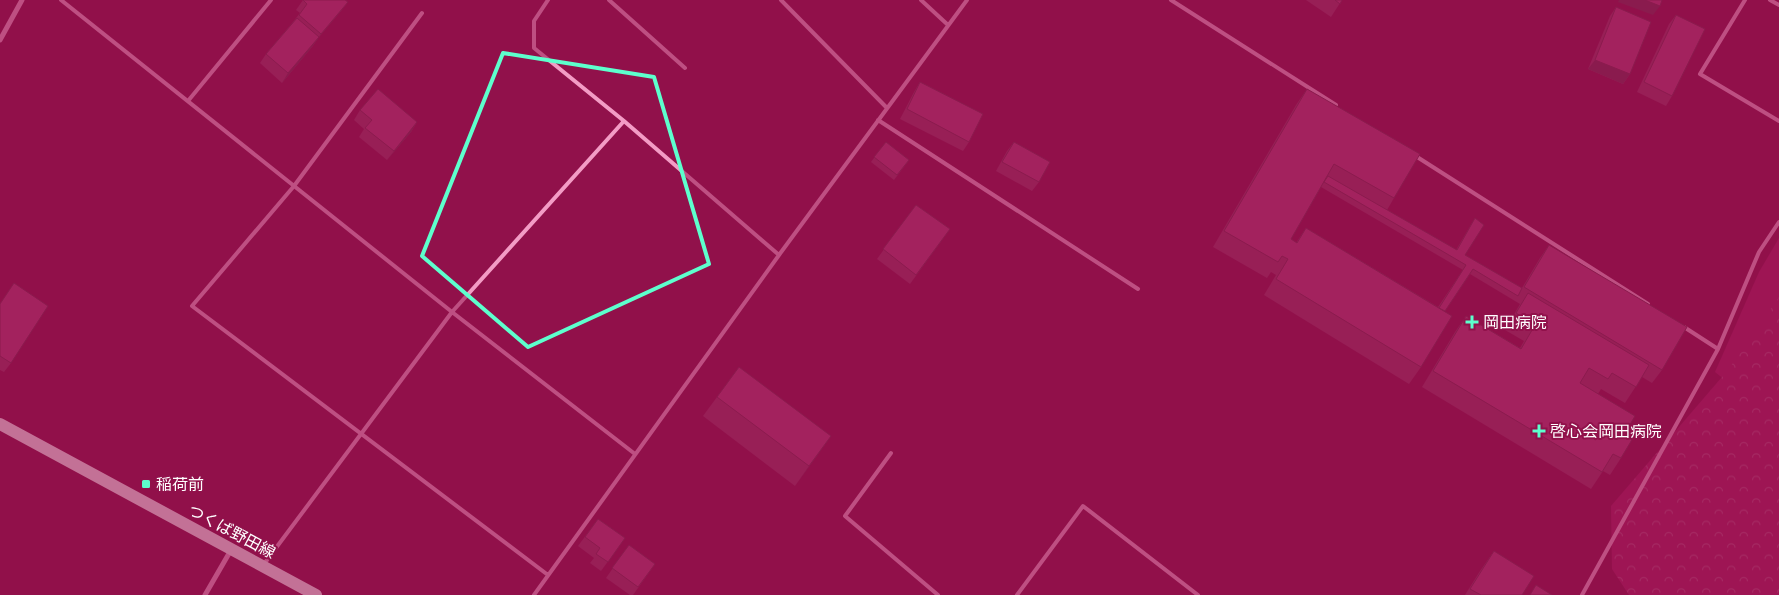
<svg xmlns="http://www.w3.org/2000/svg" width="1779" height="595" viewBox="0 0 1779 595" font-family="'Space Grotesk','Noto Sans JP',sans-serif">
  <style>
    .grass { fill: #ad1b60 }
    .forest { fill: url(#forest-crowns) }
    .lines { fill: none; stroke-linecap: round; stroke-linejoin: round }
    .service { stroke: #f39cc5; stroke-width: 4 }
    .minor { stroke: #f39cc5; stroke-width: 5 }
    .primary { stroke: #ffe7f1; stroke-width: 12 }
    .wall { fill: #9f3165; fill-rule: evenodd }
    .shaded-wall { fill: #822852 }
    .building { fill: #b93975; stroke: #822852 }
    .marked { fill: none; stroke: #5dffcd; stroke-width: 4; stroke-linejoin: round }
    .poi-dot { fill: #5dffcd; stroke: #91114b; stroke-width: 2 }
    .labels { text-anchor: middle; stroke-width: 4; stroke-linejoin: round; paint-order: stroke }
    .poi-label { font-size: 16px; fill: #fff; stroke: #91114b; text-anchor: start }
    .street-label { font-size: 16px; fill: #fff; stroke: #91114b }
  </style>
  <defs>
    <pattern id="forest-crowns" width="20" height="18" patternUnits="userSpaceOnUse" patternTransform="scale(1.25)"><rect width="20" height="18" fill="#ad1b60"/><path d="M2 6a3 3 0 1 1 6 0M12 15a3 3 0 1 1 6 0" fill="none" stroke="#bd4980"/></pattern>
  </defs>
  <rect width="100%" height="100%" fill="#91114b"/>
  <path class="grass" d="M1779,238V423L1715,372L1759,272Z"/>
  <path class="forest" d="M1779,297V595H1629L1612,569L1611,506L1728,370Z"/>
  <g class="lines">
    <path class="service" d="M61,0L452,312L635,454
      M548,0L534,21V48L624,121
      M609,0L685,68
      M781,0L887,108
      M921,0L948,25
      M1171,0L1336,105
      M1745,0L1700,74L1779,121
      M1770,0L1779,5
      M422,13L294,186L192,306L548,575
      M188,101L271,0
      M878,120L1138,289
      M1414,155L1648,304
      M1684,327L1718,349
      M891,453L845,516L938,595
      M264,564L452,312L624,121L779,255
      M534,595L779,255L967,0
      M1017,595L1083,506L1198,595
      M1582,595L1718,349L1759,252L1779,222"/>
    <path class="minor" d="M0,40L22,0
      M205,595L231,550"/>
    <path class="primary" d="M0,424L316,595"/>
  </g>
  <path class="wall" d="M303,0L348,2L341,11L319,37L312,47L282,83L260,63L266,54L293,22L300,13L296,10Z
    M1306,0H1342L1331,17Z
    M1616,7L1630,74L1623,84L1588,69L1610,16Z
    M1676,15L1672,96L1666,106L1637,92L1669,24Z
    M920,82L969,142L963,151L900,119L914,92Z
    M1307,89L1394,198L1387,210L1456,250L1475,218L1465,255L1522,288L1540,258L1549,245L1662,370L1652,383L1642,377L1625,403L1601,389L1598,394L1625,433L1621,458L1610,475L1603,471L1591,489L1422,387L1455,332L1466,316L1520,348L1524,341L1505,330L1520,304L1470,274L1445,311L1421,367L1409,384L1264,295L1276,275L1271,272L1267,278L1213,247L1296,105ZM1321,187L1463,270L1438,307L1306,228L1296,243L1291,239Z
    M360,110L417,122L411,132L387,160L359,137L364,129L354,120Z
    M886,142L909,160L894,180L871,162Z
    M1014,142L1039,182L1032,191L996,171L1007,151Z
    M916,205L950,229L910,284L877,259Z
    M14,283L11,363L4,372L0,370V304Z
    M717,397L831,436L795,486L703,416Z
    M598,519L625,538L601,571L590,563L594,558L578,546Z
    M629,545L655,564L633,595H630L606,578Z
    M1494,551L1522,595H1465L1480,571Z"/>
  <path class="shaded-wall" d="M1619,0H1645L1660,6L1653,15L1618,2Z
    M348,2L341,11L314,43L321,34Z
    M319,37L312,47L282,83L288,73Z
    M1595,60L1630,74L1623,84L1588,69Z
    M417,122L411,132L387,160L394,151Z
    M831,436L817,456L795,486L809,466Z"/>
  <path class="building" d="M303,0H345L348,2L321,34L299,15L307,4Z
    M1335,0H1342L1340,4Z
    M1645,0H1662L1660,6Z
    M1616,7L1651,22L1630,74L1595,60Z
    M1676,15L1705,29L1672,96L1644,82Z
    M297,18L319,37L288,73L266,54Z
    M920,82L983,114L969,142L907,109Z
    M378,89L417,122L394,151L365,128L372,120L360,110Z
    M1307,89L1420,154L1394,198L1334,164L1291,239L1297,243L1306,228L1452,316L1421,367L1276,279L1288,259L1282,256L1278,262L1224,231Z
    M886,142L909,160L897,175L874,157Z
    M1014,142L1050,162L1039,182L1002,162Z
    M1328,176L1457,250L1475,218L1484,225L1465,255L1522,288L1518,296L1473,269L1445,311L1439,308L1466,265L1324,182Z
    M916,205L950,229L916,275L883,249Z
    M1549,245L1687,327L1662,370L1524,287Z
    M14,283L48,306L11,363L0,356V304Z
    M1528,293L1649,365L1636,387L1612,373L1608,379L1589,368L1580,383L1635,416L1625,433L1633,438L1621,458L1613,454L1602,472L1433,371L1466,316L1521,349L1535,325L1516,313Z
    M739,367L831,436L809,466L717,397Z
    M598,519L625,538L608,562L596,554L600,548L585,537Z
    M629,545L655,564L638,587L612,568Z
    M1494,551L1534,576L1522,595H1481L1470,589Z
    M1536,585L1552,595H1530Z"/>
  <path d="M0 0H1779V595H0ZM503,53L654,77L709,264L528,347L422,256Z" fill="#91114b" fill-opacity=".55" fill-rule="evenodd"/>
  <path class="marked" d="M503,53L654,77L709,264L528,347L422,256Z"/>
  <g class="poi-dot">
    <path d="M1469.5 314.5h5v5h5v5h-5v5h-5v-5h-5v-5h5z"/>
    <path d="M1536.5 423.5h5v5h5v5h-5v5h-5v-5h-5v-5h5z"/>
    <rect x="141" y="479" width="10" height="10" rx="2.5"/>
  </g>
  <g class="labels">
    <g class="poi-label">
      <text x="1483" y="328">岡田病院</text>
      <text x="1550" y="437">啓心会岡田病院</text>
      <text x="156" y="490">稲荷前</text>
    </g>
    <g class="street-label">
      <text transform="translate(232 531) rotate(28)" y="6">つくば野田線</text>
    </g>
  </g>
</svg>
